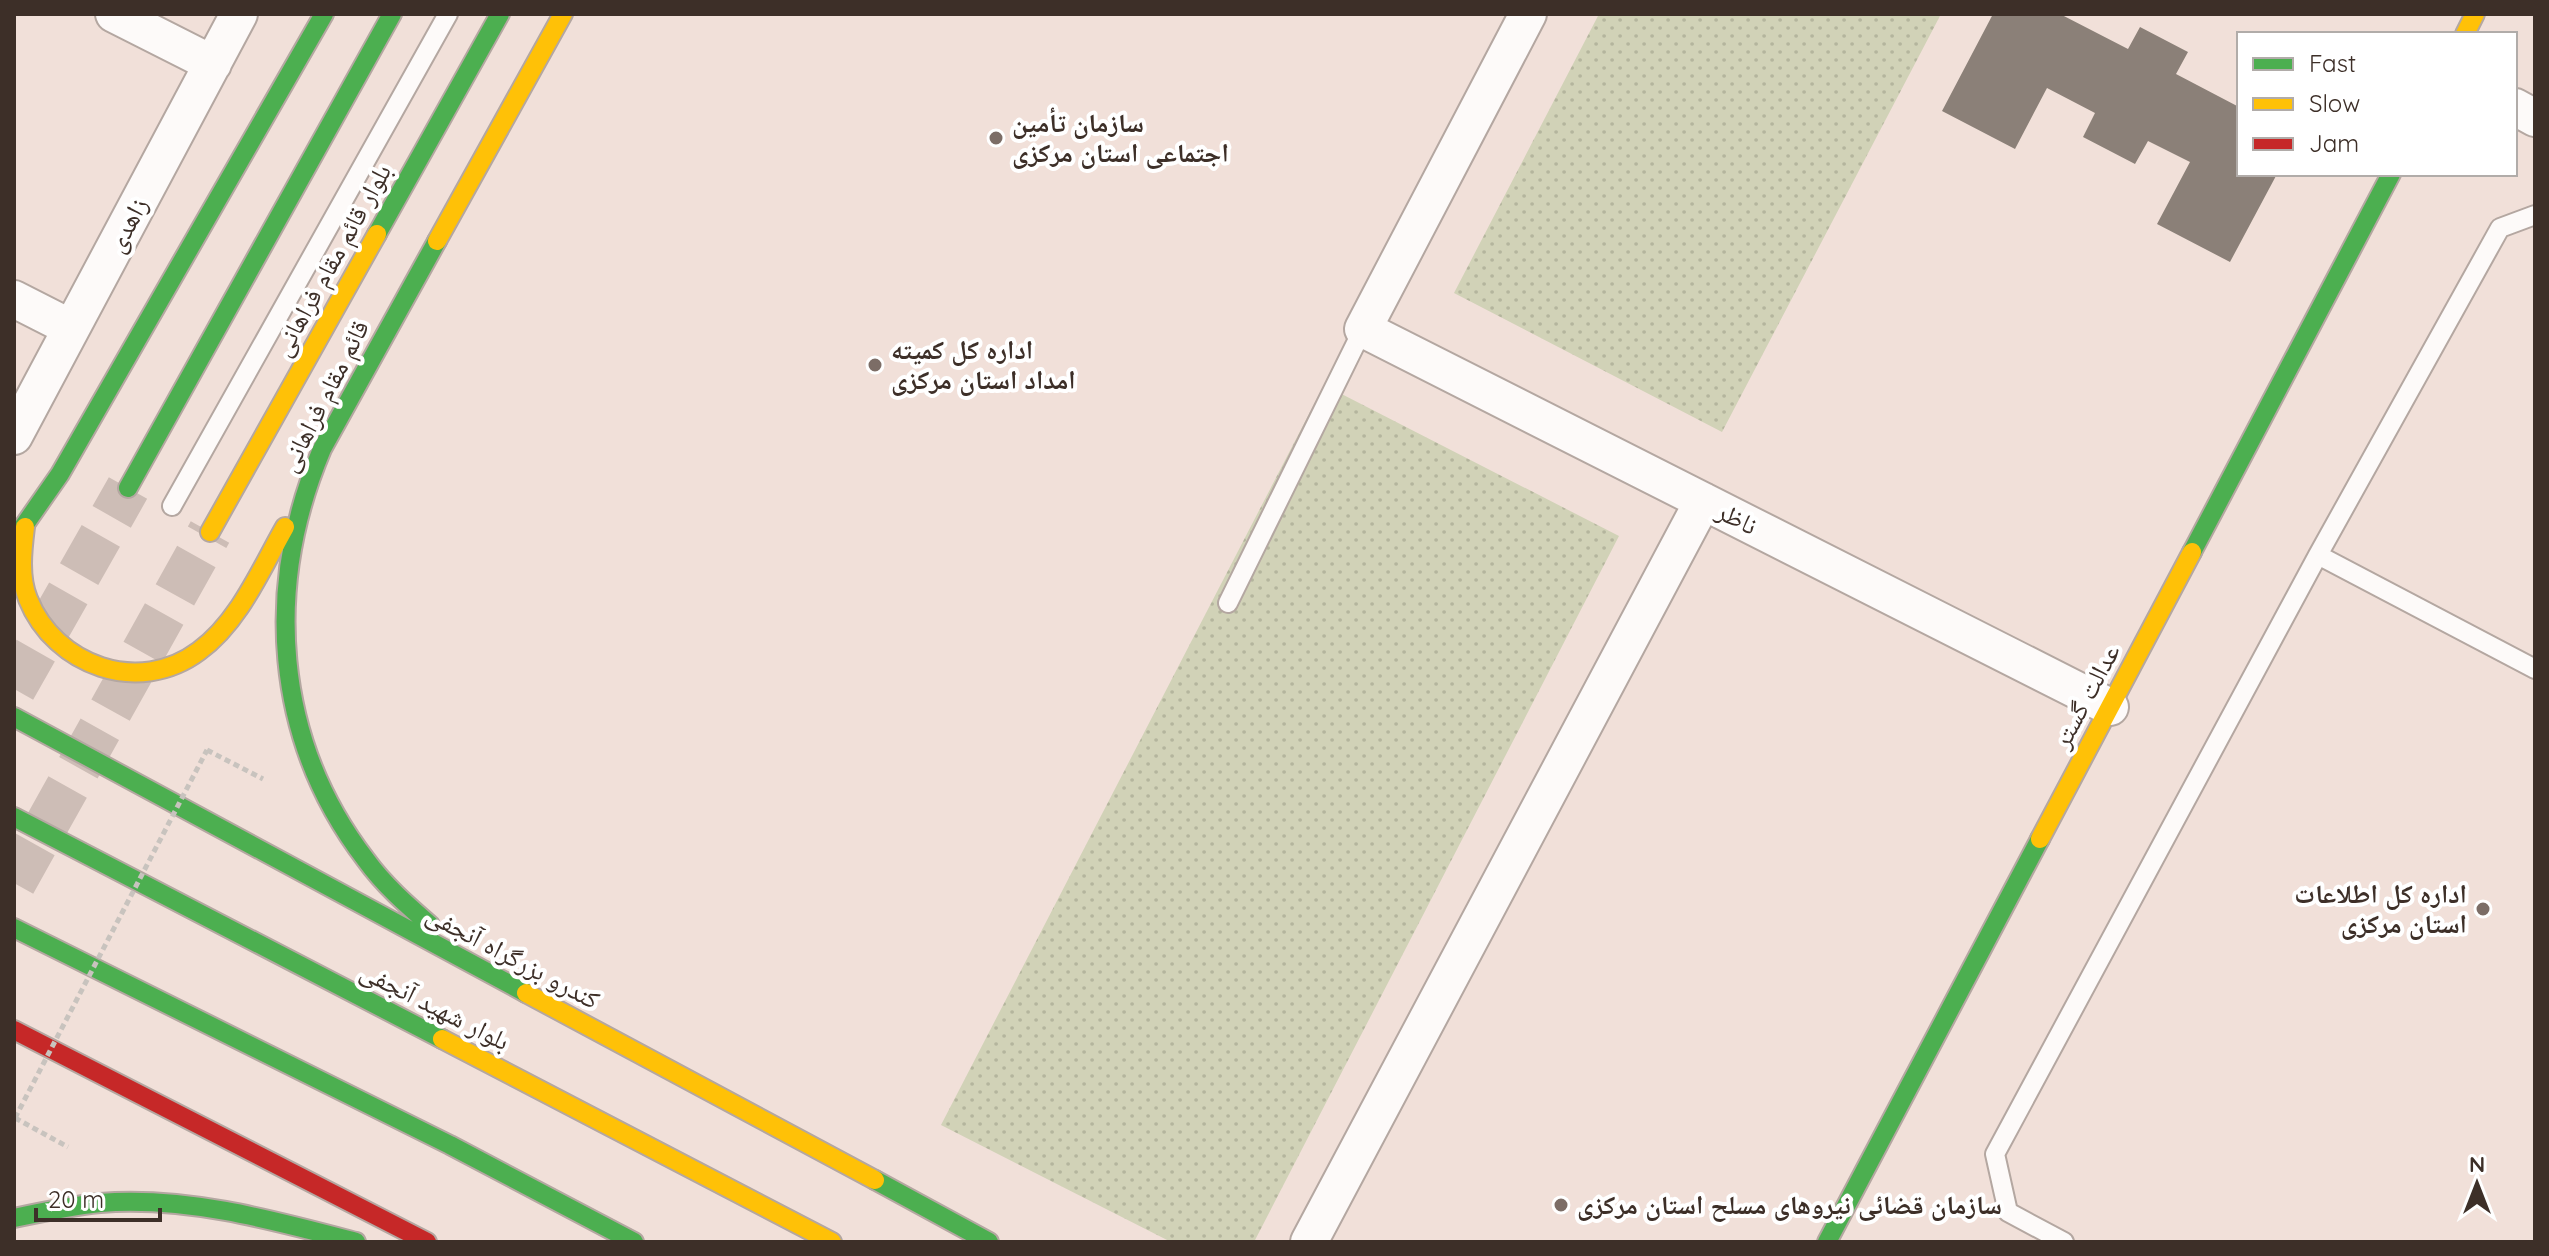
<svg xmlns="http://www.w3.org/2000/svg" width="2549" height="1256" viewBox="0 0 2549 1256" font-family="Quicksand,'Noto Naskh Arabic',sans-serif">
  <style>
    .grass { fill: url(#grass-dots) }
    .building { fill: #8b8078 }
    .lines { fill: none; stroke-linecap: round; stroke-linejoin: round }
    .secondary-tunnel { stroke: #cdbdb6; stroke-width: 44; stroke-dasharray: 44 22; stroke-linecap: butt }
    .lane-casing { stroke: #b4a7a1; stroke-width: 22 }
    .street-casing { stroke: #b4a7a1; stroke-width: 40 }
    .fast-casing { stroke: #b4a7a1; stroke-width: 22 }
    .slow-casing { stroke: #b4a7a1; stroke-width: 22 }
    .jam-casing { stroke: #b4a7a1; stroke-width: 22 }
    .path { stroke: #c8c3be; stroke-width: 5; stroke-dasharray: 6 4; stroke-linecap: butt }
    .lane { stroke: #fdfaf9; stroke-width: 18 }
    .street { stroke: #fdfaf9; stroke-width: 36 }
    .fast { stroke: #4caf50; stroke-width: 18 }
    .slow { stroke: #ffc107; stroke-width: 18 }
    .jam { stroke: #c62828; stroke-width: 18 }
    .path-bridge { stroke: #c8c3be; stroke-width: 5; stroke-dasharray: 6 4; stroke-linecap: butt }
    .poi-dot { fill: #7c6d66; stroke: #fff; stroke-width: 3 }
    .labels { text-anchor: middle; stroke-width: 8; stroke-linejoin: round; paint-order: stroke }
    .poi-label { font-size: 26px; font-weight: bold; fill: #3d2f28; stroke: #fff; text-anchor: start }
    .street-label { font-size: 26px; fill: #3d2f28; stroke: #fff }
  </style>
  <defs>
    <pattern id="grass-dots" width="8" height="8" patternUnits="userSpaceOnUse" patternTransform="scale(2)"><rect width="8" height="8" fill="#d1d2b7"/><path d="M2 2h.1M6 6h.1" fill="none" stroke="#b4b59d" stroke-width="1.8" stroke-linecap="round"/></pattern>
  </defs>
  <rect width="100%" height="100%" fill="#f1e0d9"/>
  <path class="grass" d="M1599,14H1941L1722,432L1454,293Z
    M1324,385L1619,536L1254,1242H1171L941,1125Z"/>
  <path class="building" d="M1993,14H2060L2128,49L2140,27L2188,52L2176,74L2239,107V174H2277L2230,262L2157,224L2190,162L2148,141L2135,164L2083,137L2095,113L2047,88L2015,149L1942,111Z"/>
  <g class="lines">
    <path class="secondary-tunnel" d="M14,689L128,488
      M14,883L210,532"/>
    <defs>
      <path id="lane" d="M172,506L448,14
        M2318,555L2535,669
        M1228,603L1363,329
        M2064,1242L2008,1212L1995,1154L2318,555L2500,228L2535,215"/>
      <path id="street" d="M114,14L213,64
        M1528,14L1363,329L2110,707
        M2515,107L2535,118
        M14,299L71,328
        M14,436L239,14
        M1309,1242L1703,501"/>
      <path id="fast" d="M377,234L500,14
        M128,488L392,14
        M14,540L60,474L324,14
        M2192,552L2391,174
        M14,717L526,993
        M14,817L442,1039
        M430,925C407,905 384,885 366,860C273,739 264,586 322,449L437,241
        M14,928L450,1145L634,1242
        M875,1180L989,1242
        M14,1218C42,1212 70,1206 100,1203C186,1196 273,1220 356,1242
        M1827,1242L2040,839"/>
      <path id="slow" d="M2465,34L2475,14
        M437,241L563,14
        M25,527C22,551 19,577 28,599C55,666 139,696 199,651C239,622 261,569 285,527
        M210,532L377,234
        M2040,839L2192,552
        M526,993L875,1180
        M442,1039L832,1242"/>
      <path id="jam" d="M14,1030L427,1242"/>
    </defs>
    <use href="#lane" class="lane-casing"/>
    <use href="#street" class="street-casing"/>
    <use href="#fast" class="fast-casing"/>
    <use href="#slow" class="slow-casing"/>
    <use href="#jam" class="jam-casing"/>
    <path class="path" d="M207,750L263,779
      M15,1118L68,1147"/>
    <use href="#lane" class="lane"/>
    <use href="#street" class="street"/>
    <use href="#fast" class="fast"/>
    <use href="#slow" class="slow"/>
    <use href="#jam" class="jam"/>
    <path class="path-bridge" d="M15,1118L207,750"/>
  </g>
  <g class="poi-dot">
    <circle cx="996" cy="138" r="8"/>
    <circle cx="875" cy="365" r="8"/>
    <circle cx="2483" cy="909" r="8"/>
    <circle cx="1561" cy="1205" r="8"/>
  </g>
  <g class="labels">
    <g class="poi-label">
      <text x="1012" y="132">سازمان تأمین<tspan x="1012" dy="30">اجتماعی استان مرکزی</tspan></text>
      <text x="891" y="359">اداره کل کمیته<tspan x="891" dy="30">امداد استان مرکزی</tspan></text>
      <text x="2467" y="903" text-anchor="end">اداره کل اطلاعات<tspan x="2467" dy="30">استان مرکزی</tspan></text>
      <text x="1577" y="1214">سازمان قضائی نیروهای مسلح استان مرکزی</text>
    </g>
    <g class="street-label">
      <text transform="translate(127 225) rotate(-62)" y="9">زاهدی</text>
      <text transform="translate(332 260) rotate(-61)" y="9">بلوار قائم مقام فراهانی</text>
      <text transform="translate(324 396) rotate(-63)" y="9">قائم مقام فراهانی</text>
      <text transform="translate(1737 518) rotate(27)" y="9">ناظر</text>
      <text transform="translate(2086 696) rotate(-62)" y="9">عدالت گستر</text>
      <text transform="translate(513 957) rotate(28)" y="9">کندرو بزرگراه آنجفی</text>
      <text transform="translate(435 1006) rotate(27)" y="9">بلوار شهید آنجفی</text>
    </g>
  </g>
  <rect width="2549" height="1256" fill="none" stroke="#3d2f28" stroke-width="32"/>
  <rect x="2237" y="32" width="280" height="144" fill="#ffffff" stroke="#b1aca9" stroke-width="2"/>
  <rect x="2253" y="58" width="40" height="12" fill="#4caf50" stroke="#b1aca9" stroke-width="2"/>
  <text x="2309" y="72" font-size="24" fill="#3d2f28">Fast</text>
  <rect x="2253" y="98" width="40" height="12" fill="#ffc107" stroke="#b1aca9" stroke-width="2"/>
  <text x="2309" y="112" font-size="24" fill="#3d2f28">Slow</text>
  <rect x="2253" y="138" width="40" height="12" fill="#c62828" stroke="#b1aca9" stroke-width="2"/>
  <text x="2309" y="152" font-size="24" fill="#3d2f28">Jam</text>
  <g transform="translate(2477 1184)" stroke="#ffffff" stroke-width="6" paint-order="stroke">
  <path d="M0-6L14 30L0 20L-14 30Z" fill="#3d2f28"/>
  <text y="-12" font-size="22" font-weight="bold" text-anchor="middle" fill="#3d2f28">N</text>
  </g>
  <path d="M36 1208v12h124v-12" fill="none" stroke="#3d2f28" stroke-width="4"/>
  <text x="48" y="1208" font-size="24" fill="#3d2f28" stroke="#ffffff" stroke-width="6" paint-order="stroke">20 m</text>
</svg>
